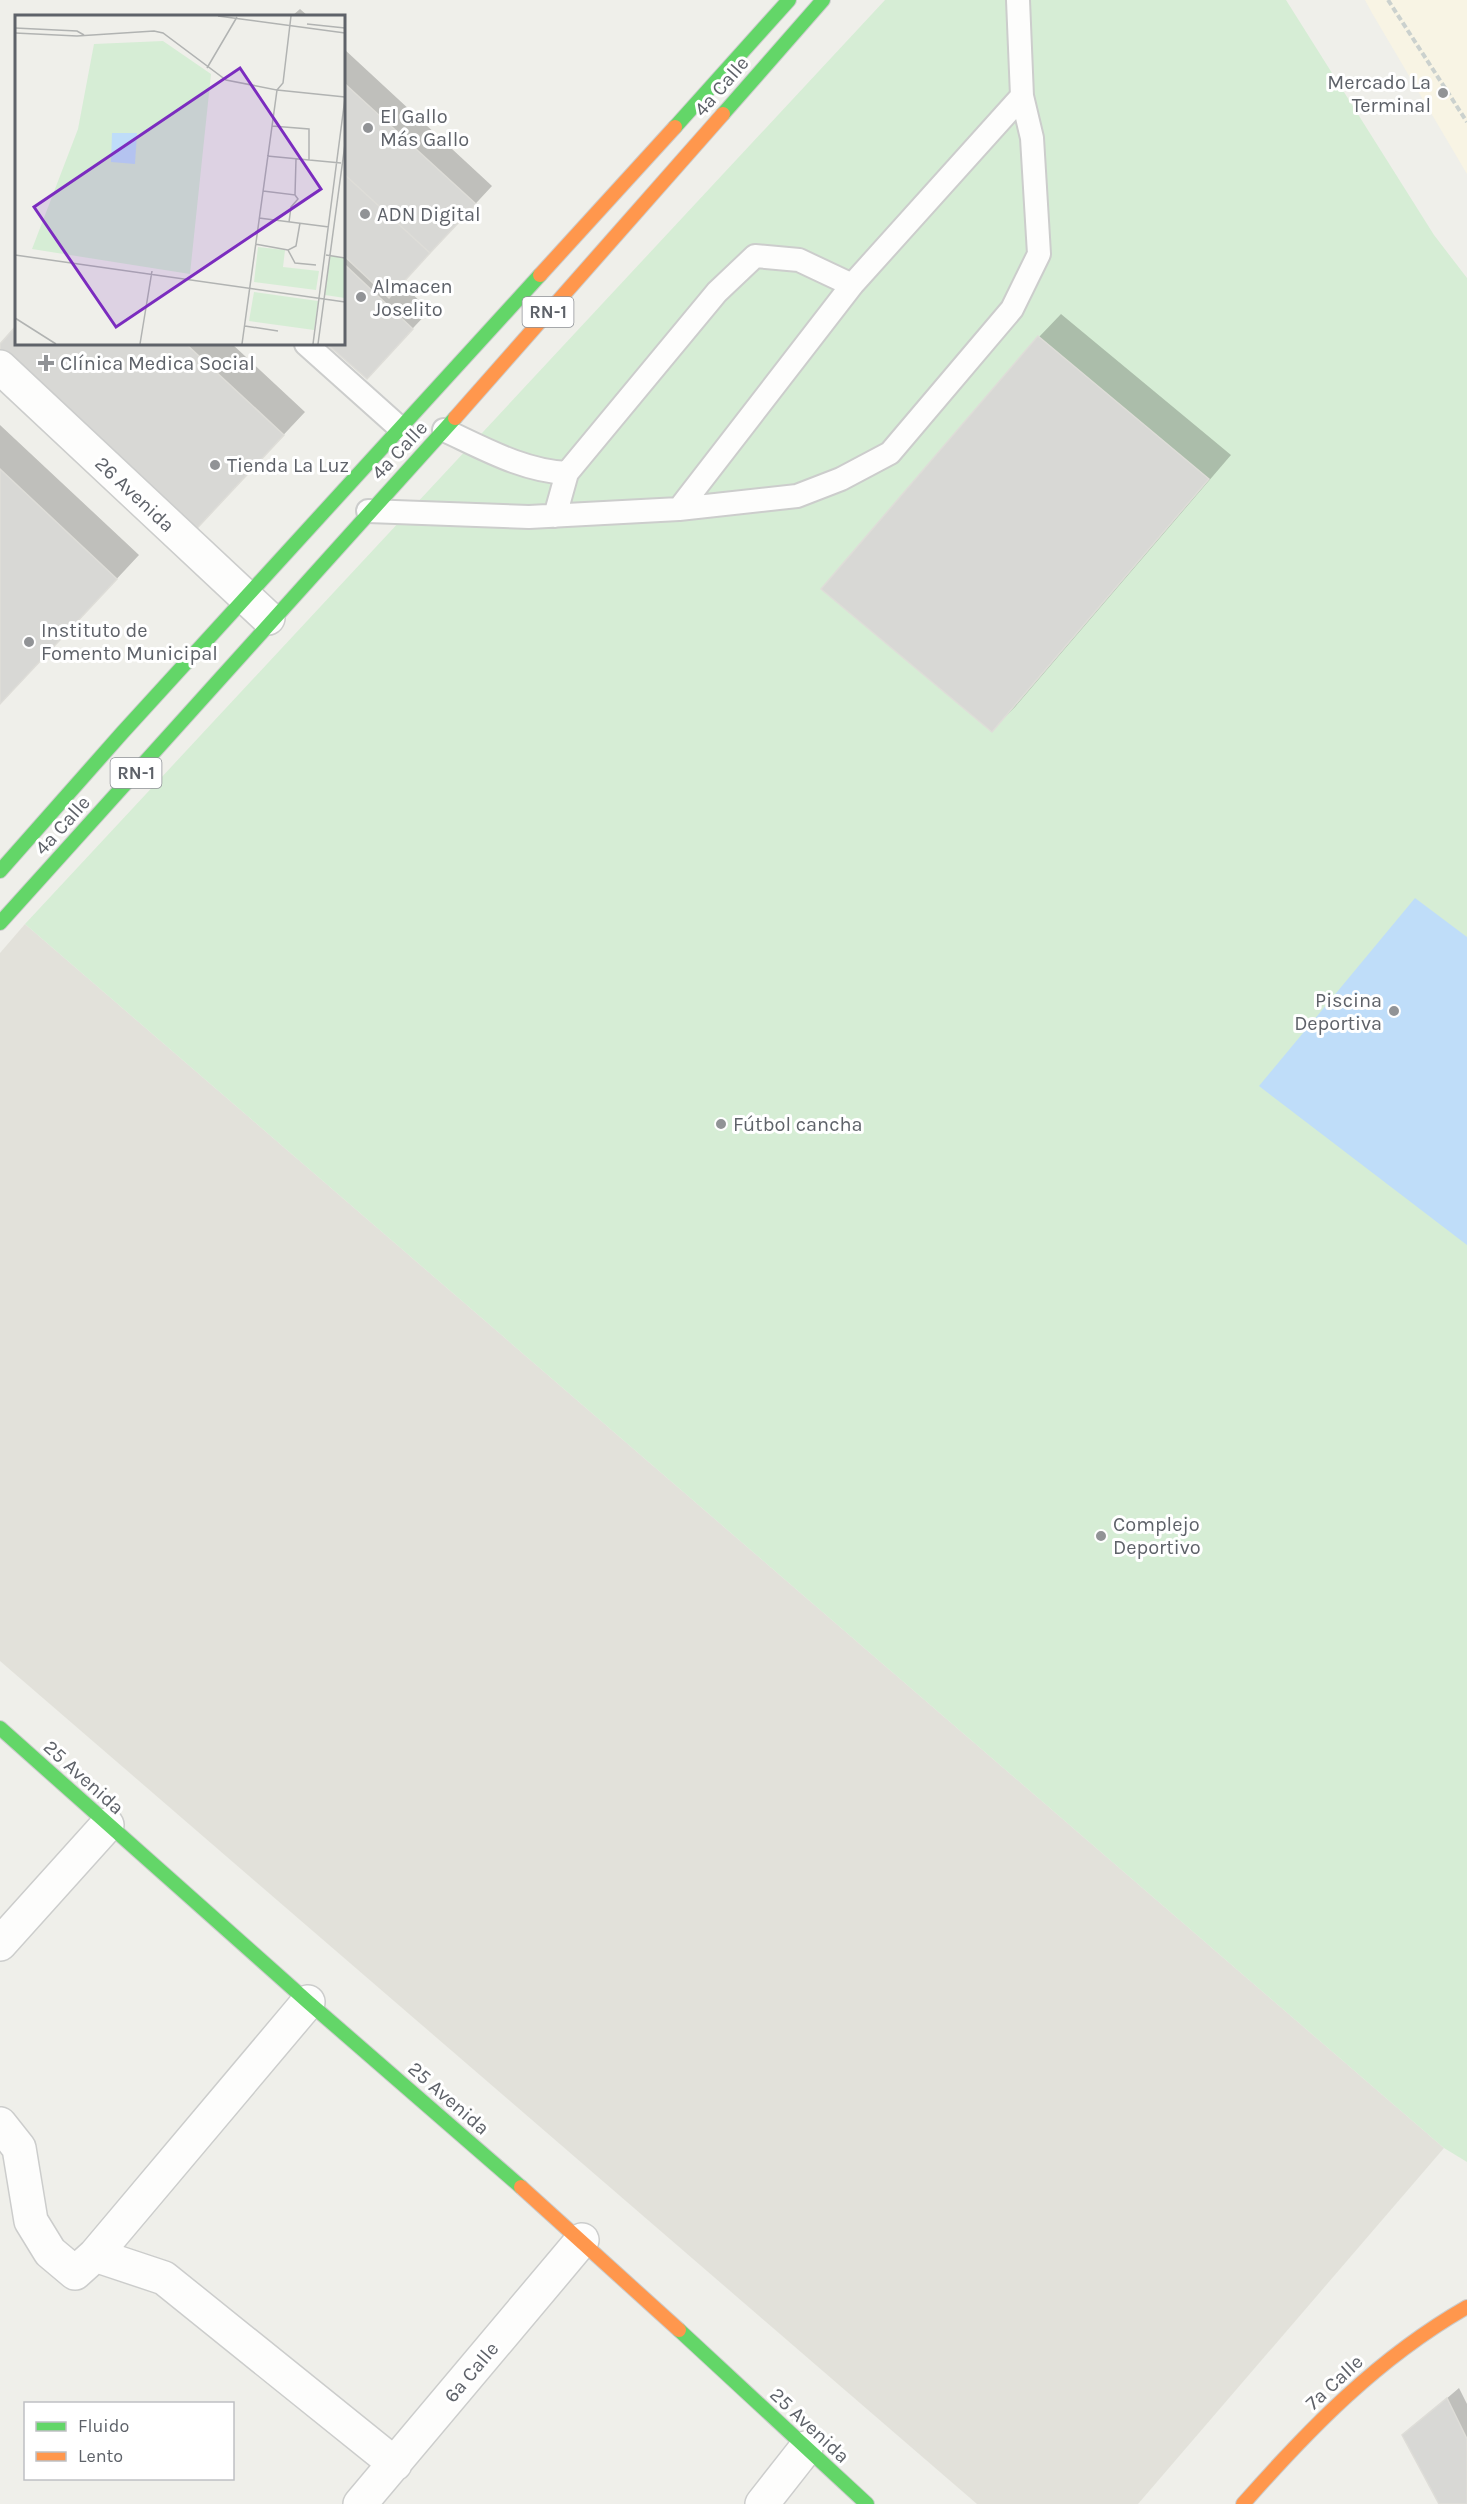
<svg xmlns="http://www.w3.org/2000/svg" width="1467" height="2504" viewBox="0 0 1467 2504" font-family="Karla,sans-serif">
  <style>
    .commercial { fill: #f8f4e4 }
    .education { fill: #e2e1da }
    .green { fill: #d6edd5 }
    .water { fill: #bfddf9 }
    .shadow { fill: #0003 }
    .building { fill: #d8d8d5; stroke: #deddd8; stroke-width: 1.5 }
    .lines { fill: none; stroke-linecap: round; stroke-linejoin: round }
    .lane-casing { stroke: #cccdcc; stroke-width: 26 }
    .street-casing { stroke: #cccdcc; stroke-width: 36 }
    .fast-casing { stroke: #cbcccc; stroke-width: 16 }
    .slow-casing { stroke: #cbcccc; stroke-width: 16 }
    .path { stroke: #cbd1ce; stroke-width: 4; stroke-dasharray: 6 3; stroke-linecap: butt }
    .lane { stroke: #fdfdfc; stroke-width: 22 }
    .street { stroke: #fdfdfc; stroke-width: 33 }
    .fast { stroke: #63d668; stroke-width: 14 }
    .slow { stroke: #ff974d; stroke-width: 14 }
    .poi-dot { fill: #919396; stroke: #fff; stroke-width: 2 }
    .labels { text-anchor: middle; stroke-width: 6; stroke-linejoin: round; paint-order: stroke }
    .shield { fill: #fff; stroke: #8e9196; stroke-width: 1.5 }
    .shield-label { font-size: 18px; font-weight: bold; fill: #5e6269 }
    .poi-label { font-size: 20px; fill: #5e6269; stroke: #fff; text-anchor: start }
    .street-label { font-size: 20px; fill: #5e6269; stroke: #fff }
    .inset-road { fill: none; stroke: #b1b3b2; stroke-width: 1.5 }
    .view { fill: #7b2cbf; fill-opacity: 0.15; stroke: #7b2cbf; stroke-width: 3 }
    .inset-edge { fill: none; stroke: #5e6269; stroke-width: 3 }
  </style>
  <rect width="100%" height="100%" fill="#efefea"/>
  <path class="commercial" d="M1365,0H1467V174L1372,13Z"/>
  <path class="education" d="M25,924L1444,2148L1138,2504H977L0,1661V953Z"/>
  <path class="green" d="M885,0H1286L1434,235L1467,278V2162L1444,2148L25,924Z"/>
  <path class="water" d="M1415,898L1467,937V1245L1259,1086Z"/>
  <path class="shadow" d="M300,9L308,16H292Z
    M344,49L492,186L401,284L430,310L367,377L330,344H344Z
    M1061,314L1231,455L1015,707L992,730L1039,337Z
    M16,329V344H232L305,412L210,513L0,346Z
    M0,425L139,555L0,704Z
    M1459,2388L1467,2404V2504H1441L1404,2435Z"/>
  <path class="building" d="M344,83L476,204L430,253L344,174Z
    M344,174L430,253L389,298L344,256Z
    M344,264L413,329L367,379L327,344H344Z
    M16,326V344H186L284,435L188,538L0,361V344Z
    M1038,336L1209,479L992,732L821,589Z
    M0,469L117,579L0,704Z
    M1447,2398L1467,2439V2504H1439L1402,2435Z"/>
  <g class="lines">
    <defs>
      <path id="lane" d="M306,344L401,429
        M444,430C483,448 523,471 567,473L717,292L755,256L799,260L852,285
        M679,509L852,285L1022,96
        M368,511L529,517L679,509L797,496L841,479L890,453L1012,309L1039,254L1032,138L1022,96L1018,0
        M555,516L567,473"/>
      <path id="street" d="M0,367L268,618
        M0,1944L107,1825
        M308,2002L95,2255L164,2278L395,2464
        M0,2124L19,2148L31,2221L50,2252L75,2273L95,2255
        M360,2504L582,2240
        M762,2504L806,2448"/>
      <path id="fast" d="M723,114L823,0
        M675,127L789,0
        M0,871L122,733L540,275
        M0,923L455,418
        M0,1728L308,2002L521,2187
        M679,2330L867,2504"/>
      <path id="slow" d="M540,275L675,127
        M455,418L723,114
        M521,2187L679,2330
        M1243,2504C1310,2428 1378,2358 1467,2307"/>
    </defs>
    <use href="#lane" class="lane-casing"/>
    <use href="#street" class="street-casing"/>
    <use href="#fast" class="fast-casing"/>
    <use href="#slow" class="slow-casing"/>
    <path class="path" d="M1388,0L1467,122"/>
    <use href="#lane" class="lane"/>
    <use href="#street" class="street"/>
    <use href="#fast" class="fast"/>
    <use href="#slow" class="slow"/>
  </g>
  <g class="poi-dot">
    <circle cx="1443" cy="93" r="6"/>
    <circle cx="368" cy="128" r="6"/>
    <circle cx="365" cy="214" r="6"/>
    <circle cx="361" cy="297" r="6"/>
    <path d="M43 354h6v6h6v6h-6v6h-6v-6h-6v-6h6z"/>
    <circle cx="215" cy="465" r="6"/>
    <circle cx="29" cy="642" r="6"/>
    <circle cx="1394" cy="1011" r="6"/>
    <circle cx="721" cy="1124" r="6"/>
    <circle cx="1101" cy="1536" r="6"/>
  </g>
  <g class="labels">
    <g class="shield">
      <rect x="522.5" y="297" width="51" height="30" rx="4.5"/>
      <rect x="110.5" y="758" width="51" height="30" rx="4.5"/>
    </g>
    <g class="shield-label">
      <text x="548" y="318">RN-1</text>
      <text x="136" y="779">RN-1</text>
    </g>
    <g class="poi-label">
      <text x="1431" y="89" text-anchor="end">Mercado La<tspan x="1431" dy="23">Terminal</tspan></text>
      <text x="380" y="123">El Gallo<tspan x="380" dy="23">Más Gallo</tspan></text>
      <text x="377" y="221">ADN Digital</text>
      <text x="373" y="293">Almacen<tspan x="373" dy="23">Joselito</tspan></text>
      <text x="60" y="370">Clínica Medica Social</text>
      <text x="227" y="472">Tienda La Luz</text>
      <text x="41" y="637">Instituto de<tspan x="41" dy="23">Fomento Municipal</tspan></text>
      <text x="1382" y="1007" text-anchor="end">Piscina<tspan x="1382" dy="23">Deportiva</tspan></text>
      <text x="733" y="1131">Fútbol cancha</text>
      <text x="1113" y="1531">Complejo<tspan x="1113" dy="23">Deportivo</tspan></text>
    </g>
    <g class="street-label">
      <text transform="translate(721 86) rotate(-49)" y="7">4a Calle</text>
      <text transform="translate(399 450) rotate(-47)" y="7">4a Calle</text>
      <text transform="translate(135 494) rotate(43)" y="7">26 Avenida</text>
      <text transform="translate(62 825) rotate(-48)" y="7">4a Calle</text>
      <text transform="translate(84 1777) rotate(42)" y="7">25 Avenida</text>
      <text transform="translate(449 2098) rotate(41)" y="7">25 Avenida</text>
      <text transform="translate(471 2372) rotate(-50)" y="7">6a Calle</text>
      <text transform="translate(1334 2382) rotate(-43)" y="7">7a Calle</text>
      <text transform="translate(810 2425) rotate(43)" y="7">25 Avenida</text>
    </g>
  </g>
  <g transform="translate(15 15)">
    <rect width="330" height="330" fill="#efefea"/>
    <path d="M148,26L196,59L175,259L17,234L63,114L79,29ZM243,232L270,235L268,252L304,256L301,275L239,267ZM315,241L330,243V283L310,280ZM239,277L303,286L299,315L234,306Z" fill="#d6edd5"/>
    <path d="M97,118H122L120,149L96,147Z" fill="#bfddf9"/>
    <path class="inset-road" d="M203,1L330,18M292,9L330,13M0,13L62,16L69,20M0,18L62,21L139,16L148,18L211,65L262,75L227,329M192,53L222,2M262,75L268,68L276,1M262,75L330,82M257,111L294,114V145M252,141L326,148M248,176L280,180L281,144M244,203L314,212M274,207L276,192L283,184L280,180M285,208L281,231L273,235L280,248L301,250M240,229L273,235M0,240L330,287M311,240L330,243M0,303L41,329M230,311L263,316M125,329L137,256M298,329L330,83M303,329L330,129"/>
    <path class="view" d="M225,53L306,174L101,312L19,192Z"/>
    <rect width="330" height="330" class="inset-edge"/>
  </g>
  <rect x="24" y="2402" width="210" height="78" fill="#ffffff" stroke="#bfc0c3" stroke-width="1.5"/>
  <rect x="36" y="2422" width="30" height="9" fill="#63d668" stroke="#bfc0c3" stroke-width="1.5"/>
  <text x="78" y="2432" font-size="18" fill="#5e6269">Fluido</text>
  <rect x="36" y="2452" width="30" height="9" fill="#ff974d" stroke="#bfc0c3" stroke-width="1.5"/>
  <text x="78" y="2462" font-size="18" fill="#5e6269">Lento</text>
</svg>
